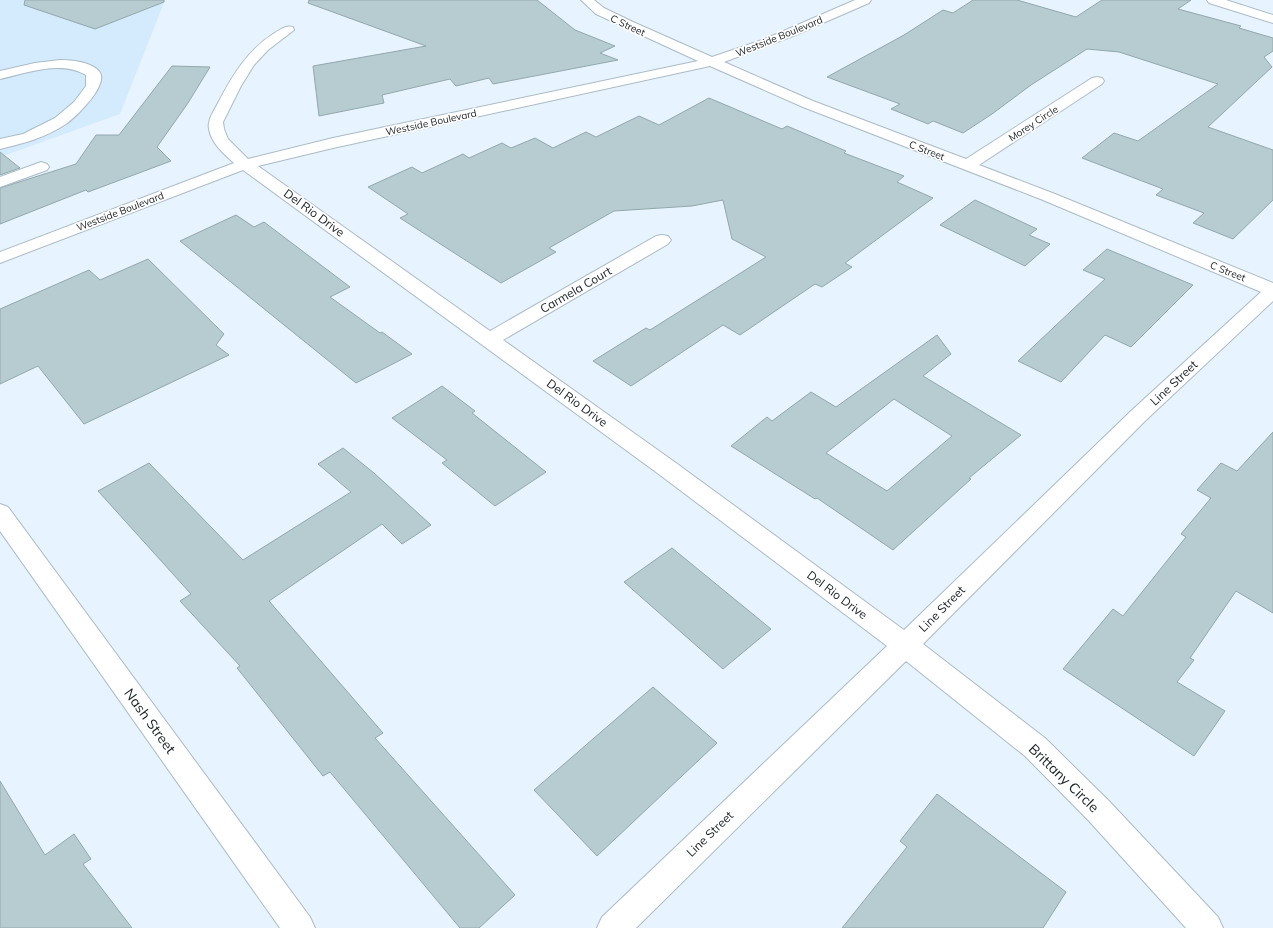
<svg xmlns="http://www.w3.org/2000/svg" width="1273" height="928" viewBox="0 0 1273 928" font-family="Mulish,sans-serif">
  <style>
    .built { fill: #d4eafd }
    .building { fill: #b6ccd0; stroke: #92a8ac; fill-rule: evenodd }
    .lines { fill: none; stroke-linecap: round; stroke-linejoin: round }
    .minor-casing { stroke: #abbbc7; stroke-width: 2 }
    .minor { fill: #fff; fill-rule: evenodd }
    .labels { text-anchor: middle; stroke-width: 3.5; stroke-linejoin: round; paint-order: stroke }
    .far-street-label { font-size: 10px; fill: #191f23; stroke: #fff }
    .street-label { font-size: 12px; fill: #191f23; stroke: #fff }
    .near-street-label { font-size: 14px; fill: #191f23; stroke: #fff }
  </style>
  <rect width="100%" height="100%" fill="#e7f3fe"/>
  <path class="built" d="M0,0H165L120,114L0,157Z"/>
  <path class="building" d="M25,0H164V2L95,29L24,5Z
    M309,0H537L575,30L615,46L600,53L618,60L493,84L489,78L456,86L450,79L382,95L384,103L319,116L313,66L426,46L308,3Z
    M973,0H1017L1076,17L1102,0H1191L1178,9L1241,26L1239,28L1273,38V51L1264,57L1272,67L1208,127L1273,150V200L1233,239L1193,223L1204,213L1156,195L1163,189L1082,158L1114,133L1138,141L1218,84L1119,52L1087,49L1031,85L992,114L963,133L933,121L928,124L891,109L900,104L827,77L904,35L943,10L953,13Z
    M172,66L210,67L188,103L157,147L171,161L88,192L86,190L0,224V188L76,164L96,135H119Z
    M709,98L782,129L787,126L846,151L844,153L904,176L897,182L933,198L845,263L852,267L822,287L815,284L740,335L723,325L631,386L593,361L646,328L650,330L766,257L732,239L723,200L692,206L614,211L549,248L556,252L501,283L400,218L408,214L368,187L412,167L422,173L463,154L469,158L502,143L511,148L535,138L553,148L586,132L596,137L639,116L659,125Z
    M0,152L20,168L0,175Z
    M975,200L1037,229L1029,235L1050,244L1025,266L940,225Z
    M236,215L254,227L264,222L350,287L330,297L380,333L382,332L412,354L356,383L180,241Z
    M1107,249L1193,285L1131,347L1105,335L1061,382L1018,361L1105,279L1083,270Z
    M148,259L224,334L216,345L229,355L84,424L38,366L0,384V309L89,270L100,280Z
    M937,335L951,354L923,376L1021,435L969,478L971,479L893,550L817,498L815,499L731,446L767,417L772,421L811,392L836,407ZM894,399L952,436L887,491L826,453Z
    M442,386L475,411L472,413L546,472L495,506L442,463L447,460L392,418Z
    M1273,432V613L1236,591L1190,658L1194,660L1177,682L1225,711L1194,756L1063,669L1113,609L1123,616L1186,537L1181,534L1211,498L1197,490L1221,463L1237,471Z
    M343,448L374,473L431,525L402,544L382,524L269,601L383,733L375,738L515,895L479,928H460L330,772L323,776L237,668L240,666L180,601L191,594L98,491L149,463L243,560L351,492L318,464Z
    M672,548L771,629L723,669L624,582Z
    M653,687L717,743L597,856L534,790Z
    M0,781L45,855L74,834L91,859L83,864L132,928H0Z
    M937,794L1066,892L1043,928H842L907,847L900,841Z"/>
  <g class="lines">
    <defs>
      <path id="minor" d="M581,0H594L604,8L633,22L712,57L765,39L855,0H871L869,3L793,36L724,62L813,101L966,159L1092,78L1097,77L1102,78L1104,81L1102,84L979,165L1055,194L1273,283V301L1145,421L923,644L1045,738L1109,801L1218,917L1223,928H1186L1089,821L1025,756L906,661L636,928H597L602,917L887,646L660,475L243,170L0,263V252L234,163C224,154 211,143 209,129C207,120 214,111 218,103C232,76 247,51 273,34C280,30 285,25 293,27L294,30L268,50L254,65L241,86L223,122L224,129L228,139L248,159L333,138L698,61L596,14ZM710,66L803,107L1043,200L1261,292L1131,411L904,630L676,463L503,340L668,244L671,240L668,236L662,235L656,236L490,331L258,166L333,148Z
        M1207,0H1226L1273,15V23L1209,3Z
        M60,60C72,60 89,62 98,70C112,83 76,117 66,124C45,138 24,143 0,149V139L23,134L55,118L74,102L86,86V75C60,60 27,73 0,79V71L35,63Z
        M41,162L47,164L49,167L47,170L0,187V177Z
        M0,504L8,507L310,917L315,928H280L0,531Z"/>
    </defs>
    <use href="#minor" class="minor-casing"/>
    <use href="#minor" class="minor"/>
  </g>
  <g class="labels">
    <g class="far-street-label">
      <text transform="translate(628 25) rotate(25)" y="4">C Street</text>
      <text transform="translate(779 36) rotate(-22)" y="4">Westside Boulevard</text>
      <text transform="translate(431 122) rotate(-12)" y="4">Westside Boulevard</text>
      <text transform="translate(1033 123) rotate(-33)" y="4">Morey Circle</text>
      <text transform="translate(927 150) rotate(21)" y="4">C Street</text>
      <text transform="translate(120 211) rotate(-21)" y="4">Westside Boulevard</text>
      <text transform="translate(1228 271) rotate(22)" y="4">C Street</text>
    </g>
    <g class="street-label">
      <text transform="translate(314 213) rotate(36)" y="4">Del Rio Drive</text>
      <text transform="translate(576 290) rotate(-30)" y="4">Carmela Court</text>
      <text transform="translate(1174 383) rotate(-43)" y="4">Line Street</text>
      <text transform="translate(577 403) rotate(36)" y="4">Del Rio Drive</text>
      <text transform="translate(837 595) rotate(37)" y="4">Del Rio Drive</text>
      <text transform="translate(942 609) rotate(-45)" y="4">Line Street</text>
      <text transform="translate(710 834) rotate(-44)" y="4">Line Street</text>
    </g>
    <g class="near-street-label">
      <text transform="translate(150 721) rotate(54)" y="5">Nash Street</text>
      <text transform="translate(1064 778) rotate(44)" y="5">Brittany Circle</text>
    </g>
  </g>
</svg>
